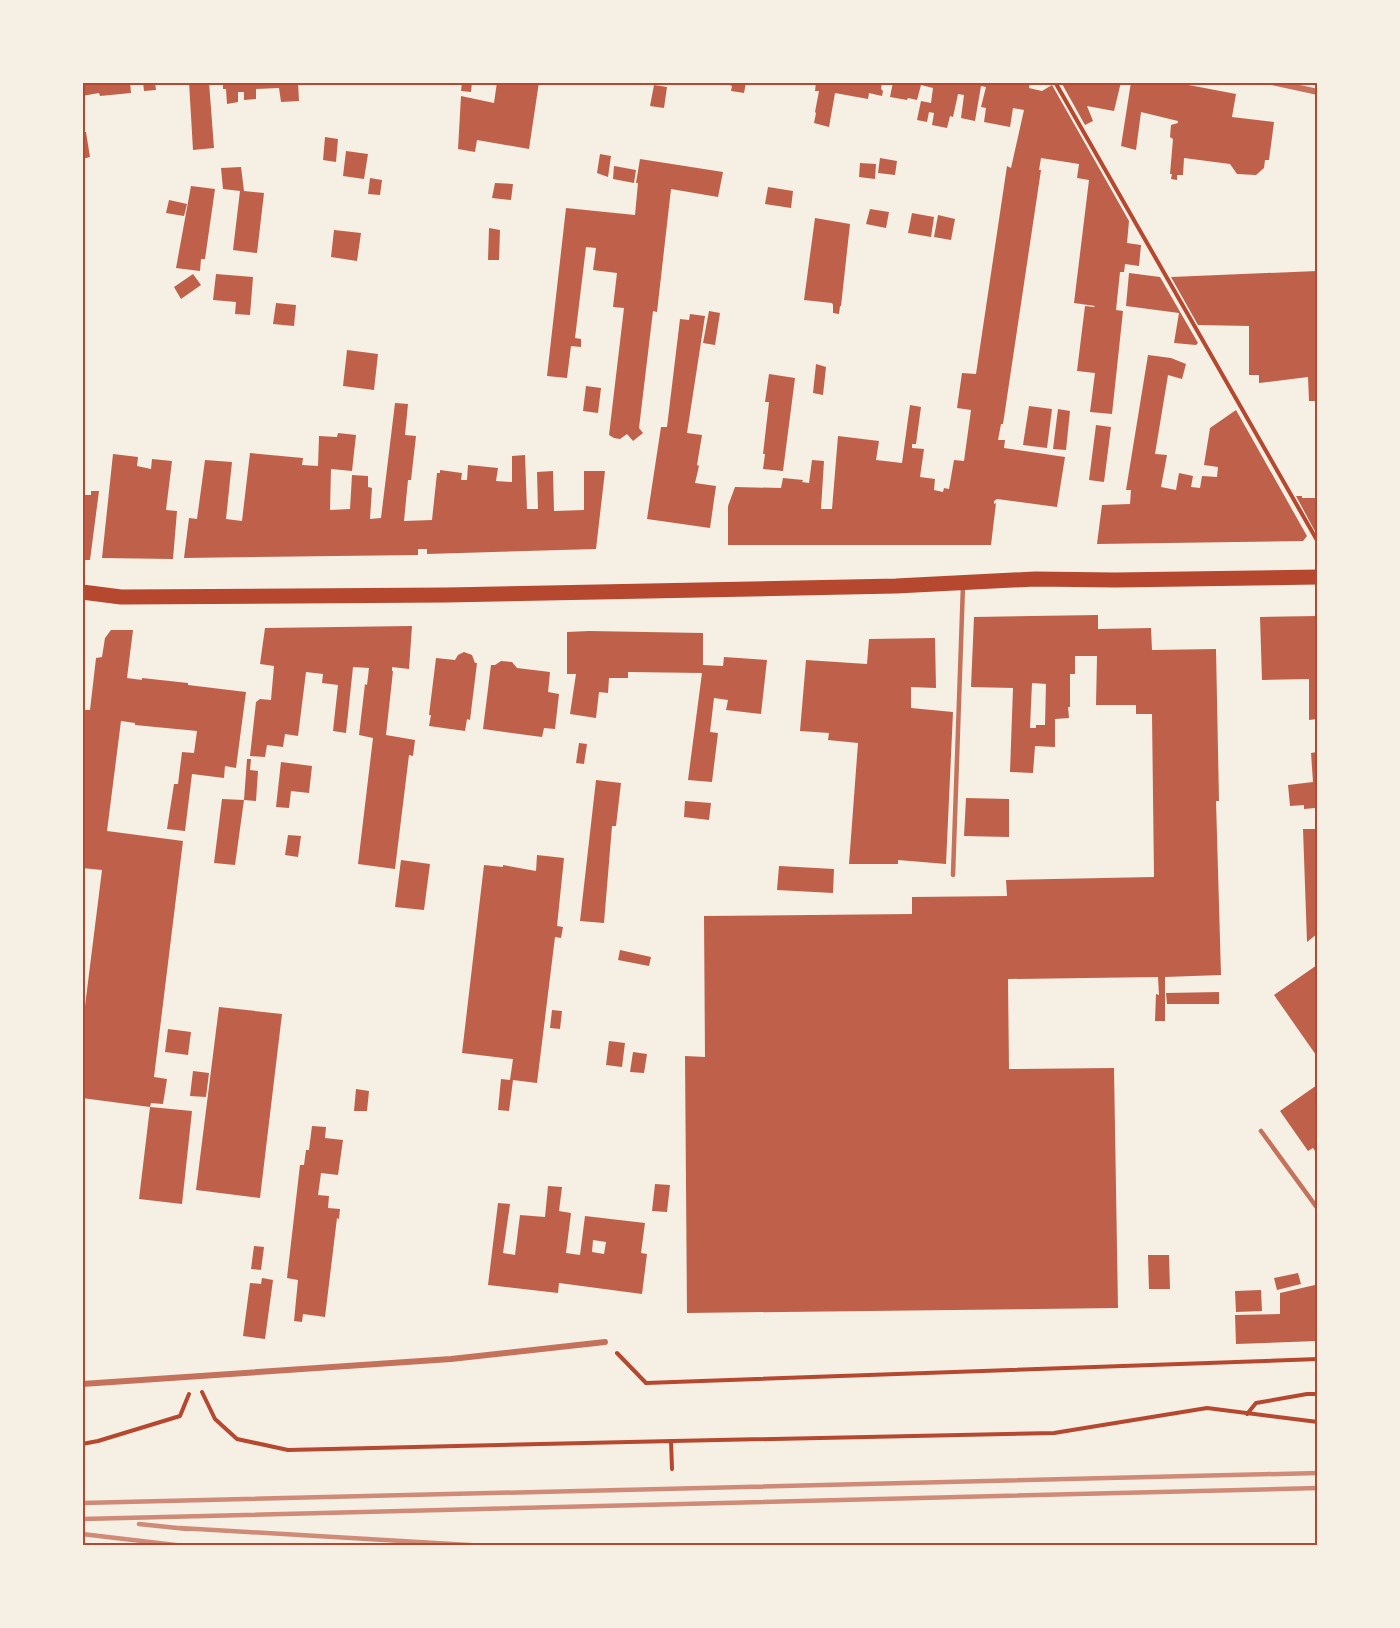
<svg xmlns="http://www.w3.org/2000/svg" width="1400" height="1628" viewBox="0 0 1400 1628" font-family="Mulish,sans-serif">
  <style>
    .building { fill: #bf614a; fill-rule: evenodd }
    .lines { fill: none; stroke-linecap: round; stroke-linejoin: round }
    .path { stroke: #b5482f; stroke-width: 4 }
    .service { stroke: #c5725c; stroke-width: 4.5 }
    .minor { stroke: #c5725c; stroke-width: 6 }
    .primary { stroke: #b5482f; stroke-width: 15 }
    .rail { stroke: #cf8b77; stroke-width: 4.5 }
    .neatline { fill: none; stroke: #b5482f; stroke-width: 2 }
  </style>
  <rect width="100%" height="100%" fill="#f6efe4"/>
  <path class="building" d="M82,82H130L131,93L100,96L99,93L82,96Z
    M143,82H155L156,90L144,91Z
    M189,82H209L214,148L193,150Z
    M223,82H298L299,101L281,102L279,88L256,89V99L244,100V92H238V102L227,104L226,89H223Z
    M462,82H472L471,92L461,91Z
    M497,82H539L529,149L477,140L475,152L458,149L461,96L494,103Z
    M722,82H746L744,93L731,91L732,86Z
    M816,82H882L881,89L883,91L882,96L869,93L868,99L835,93L829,127L814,123L816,113L815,112L819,91H815Z
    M893,82H1030L1029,88L1042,91L1052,85L1129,221L1127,243L1141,245L1139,266L1125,264L1124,272H1120L1116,310L1123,311L1112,414L1090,412L1095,373L1077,371L1085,306L1094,307L1095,306L1074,303L1089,180L1077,178L1079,164L1041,158L1039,170H1041L1003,424H1001L998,440H1005L1004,448L1065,457L1057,507L997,499L994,501V504L996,503L991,545H728V506L735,487L781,488L783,478L803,480L802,482L809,483L812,460L824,461L821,509H832L838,436L879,441L876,460L902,463L910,405L921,407L916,444H912V448L924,449L920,477L935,479L934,490L943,492L944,488L949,489L954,460L964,461L971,410L957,408L962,373L976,374L1007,166L1011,168L1024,110L1013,108L1010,127L984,122L986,108L981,107L986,87L981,86L975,121L961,118L964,95L958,94L953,117L950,116L947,128L932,125L934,113L929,112L927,122L917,120L921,101L931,103L933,88L921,85L917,100L908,98L907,100L890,97Z
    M1061,82H1121L1114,111L1087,106L1093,121L1085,125Z
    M1131,82H1173L1236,94L1232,117L1274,122L1269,160H1265L1264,168L1256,175L1237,174L1230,164L1184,158L1183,175H1177V180L1171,179L1172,174H1170L1173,139L1170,137L1171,125L1178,123V121L1141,112L1136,150L1121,146Z
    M654,85L667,87L664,108L650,106Z
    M82,132H86L90,157L82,159Z
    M325,137L338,139L336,162L323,160Z
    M346,151L368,154L364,179L343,176Z
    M600,154L611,156L608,177L597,173Z
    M880,158L897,161L895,175L878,173Z
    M640,159L723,172L718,197L671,189L657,312L653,311L639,428L643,433L633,441L627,434L620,439L614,438L609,435L624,308L613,307L617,273L593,270L596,248L586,247L575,338L581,339V347L571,346L567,378L547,376L566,208L635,215L638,183H636Z
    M860,163L876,164L875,179L859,177Z
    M614,166L636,170L634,183L613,179Z
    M241,167L244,191L264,193L257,253L233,250L240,191L223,189L221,168Z
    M370,178L382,180L380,195L368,194Z
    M495,183L513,184L511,200L492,198Z
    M191,186L215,189L205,259H201L200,271L176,268Z
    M768,187L793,191L791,208L765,204Z
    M169,200L187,204L184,216L166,213Z
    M870,209L889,212L886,228L866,224Z
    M912,213L934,217L931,237L908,233Z
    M938,215L955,219L951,240L934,237Z
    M815,218L850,224L841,306H840L839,314L833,313V305L832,303L804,300Z
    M489,228L500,230L499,260H488Z
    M334,230L361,233L357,261L331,257Z
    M1317,271V401H1309L1308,377L1259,383V375H1249V326L1198,325L1171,277Z
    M1129,273L1160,277L1198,343L1196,345L1174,343L1179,313L1126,306Z
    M193,274L201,285L181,299L174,287Z
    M216,274L253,277L250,315L235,314L236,302L213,300Z
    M276,303L296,305L294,326L273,324Z
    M709,311L720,313L715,345L703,343Z
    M690,314L705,316L687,433L702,435L697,465L699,466L695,483L716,486L710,528L647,519L661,427H667L680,319L689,320Z
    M347,350L378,354L374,390L343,386Z
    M1148,355L1171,358L1186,364L1182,379L1168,375L1155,454L1167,455L1161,487L1176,490L1179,473L1193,476L1191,487L1200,488L1202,476L1217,477L1218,467L1204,465L1210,428L1236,410L1307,536L1303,541L1097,544L1102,505L1130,504L1131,490H1126Z
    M816,364L826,367L823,395L813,393Z
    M769,374L795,378L783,471L763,469L765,454H763L769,402H765Z
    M586,386L601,388L598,413L583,411Z
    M395,403L408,404L405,435L416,436L411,480H408L404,521L432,520L437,473H440V470L462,473L461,480H467L468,465L498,468L496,481L512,482V456L525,455L527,509H538L537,472L553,471L554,511L584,510V471H605L596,549L427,554V549H418V555L184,558L189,518L197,519L205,460L232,462L226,519L242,521L250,453L303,458L302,465L318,466L319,436L337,437L338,433L356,435L352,471L331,469L330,510L350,509L352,475L368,476V487L372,488L370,519L381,518Z
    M1029,406L1052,409L1047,448L1023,445Z
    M1058,409L1070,411L1066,450L1053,449Z
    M1096,425L1111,427L1104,482L1089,480Z
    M113,454L138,457L137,466L151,469L152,459L172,461L166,510L177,511L173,559L102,558Z
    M91,491H99L90,560H82V495H91Z
    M1296,496H1302V498H1317V535Z
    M1098,615V629L1151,628L1152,650L1216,649L1219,801H1216L1221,975L1165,977V1021H1155L1156,994L1159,995L1158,977L1008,979L1009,1069L1114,1068L1118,1308L687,1313L685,1056L705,1057L704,916L912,914V897L1007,896L1006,880L1154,877L1152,714H1136V705H1096L1097,656H1075V674H1070V707H1068L1069,718L1055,719V747L1035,746L1033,773L1010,772L1013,688L971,687L974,617ZM1032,683L1046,684L1045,725H1036V728H1030Z
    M1317,616V719L1309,720V679L1262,680L1260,617Z
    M412,626L409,669L392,667V671H393L386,735L415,740L413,756L409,755L395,869L358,864L373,738L359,735L365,684L367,685L369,668L353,667L346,733L333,731L338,685L322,683L323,674L306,672L298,736L285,734L283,747L267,745L265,757L250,756L256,702L260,699L271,700L274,666L260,664L265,628Z
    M111,630H133L127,678L142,680V678L188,683V685L246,692L236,768L225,766L224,778L192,774L185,831L167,829L174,784H178L182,752L194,753L197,731L135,725V723L121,721L107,831L183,841L154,1077L167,1079L163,1104L151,1103L150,1107L82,1098V1030L102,870L82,868V710H90L96,658L102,657L105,638Z
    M589,631L703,633V665L723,666L724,657L767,660L761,714L726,710L728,700L714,698L710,732L718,733L712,782L688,780L702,673L628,672V678H609L608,693L599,692L596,718L570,714L576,674H567V632Z
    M935,638L936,688L911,687V708L953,712L946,864L898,860V864H849L858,743L828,740L829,733L800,731L806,660L867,664L869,639Z
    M464,652L472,655L475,663H477L470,720L467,719L465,731L429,726L431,715H429L436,658L455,660L458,655Z
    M501,661L512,662L517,668L550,672L548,692L559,694L555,729L544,728L542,737L483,729L491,665H495Z
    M579,743L587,744L584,764L576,763Z
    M1317,752V934L1307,942L1303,829H1315V808L1304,809V805L1290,806L1288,785L1313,782L1311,753Z
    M247,759H251L250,770L258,771L256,801L244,800L235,865L214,863L222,799L244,800Z
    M281,762L312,766L309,793L291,791L289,808L276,807Z
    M596,780L621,783L616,826H612L604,923L580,921Z
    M966,798L1009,799V837L964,836Z
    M685,801L711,803L709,820L684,817Z
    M288,835L301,836L298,857L285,855Z
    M537,855L564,858L557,926L563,927L561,938L555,937L537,1083L513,1080L509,1111L498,1110L501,1079L510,1080L513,1059L462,1053L484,865L503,867V865L536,871Z
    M401,860L430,864L424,910L395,907Z
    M779,866L834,869L833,893L777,890Z
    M620,950L651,957L649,966L618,960Z
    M1317,965V1054L1316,1055L1274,995Z
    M1219,992V1004H1167L1166,993Z
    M219,1007L282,1014L260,1198L196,1190Z
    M552,1010L562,1011L560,1029L550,1028Z
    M168,1029L191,1032L188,1055L165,1052Z
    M609,1041L625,1043L622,1067L606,1065Z
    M633,1052L647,1054L644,1073L630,1072Z
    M193,1071L209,1073L206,1097L190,1096Z
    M1317,1085V1154L1313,1148L1308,1151L1280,1111Z
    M356,1089L369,1091L367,1111H354Z
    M150,1107L192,1111L182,1204L139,1199Z
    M312,1126L326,1127L325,1138L343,1140L338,1175L321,1173L318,1195L329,1196L328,1208L340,1209L339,1219L337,1218L325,1317L303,1314L302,1322L294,1321L298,1280L287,1278L300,1165H304L306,1150H309Z
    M655,1184L670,1185L667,1212L652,1211Z
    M548,1186L562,1187L559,1211L571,1213L566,1253L580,1255L585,1216L645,1223L641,1253L647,1254L642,1294L559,1283L558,1293L488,1285L498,1203L510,1204L503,1253L515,1255L520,1215L545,1217ZM593,1240L606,1242L604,1254L592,1252Z
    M254,1246L264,1247L261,1270L251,1269Z
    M1148,1255H1169L1170,1289H1149Z
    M1298,1273L1301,1284L1277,1290L1274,1278Z
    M262,1278L273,1280L265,1339L243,1336L250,1283L261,1284Z
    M1315,1285L1317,1293V1341L1236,1344L1235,1315L1280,1314V1293Z
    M1261,1290L1262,1311L1236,1312L1235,1291Z"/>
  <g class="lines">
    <path class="path" d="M1055,82L1318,542
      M617,1353L646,1383L1318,1359
      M202,1392L215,1419L237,1439L288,1450L673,1441L1054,1433L1207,1408L1318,1422
      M1247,1414L1256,1403L1307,1394H1318
      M671,1441L672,1469
      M82,1444L98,1441L180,1416L189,1394"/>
    <path class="service" d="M953,875L963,585
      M1261,1131L1318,1209"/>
    <path class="minor" d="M1272,82L1318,92
      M82,1384L451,1359L605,1342"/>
    <path class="primary" d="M82,592L121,597L446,595L896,586L1035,579L1115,580L1318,577"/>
    <path class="rail" d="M82,1503L1318,1473
      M82,1519L1318,1488
      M139,1524L187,1529
      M180,1528L486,1546
      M82,1534L184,1546"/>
  </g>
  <rect width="1400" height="1628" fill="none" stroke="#f6efe4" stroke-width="168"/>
  <rect x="84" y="84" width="1232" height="1460" class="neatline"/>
</svg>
